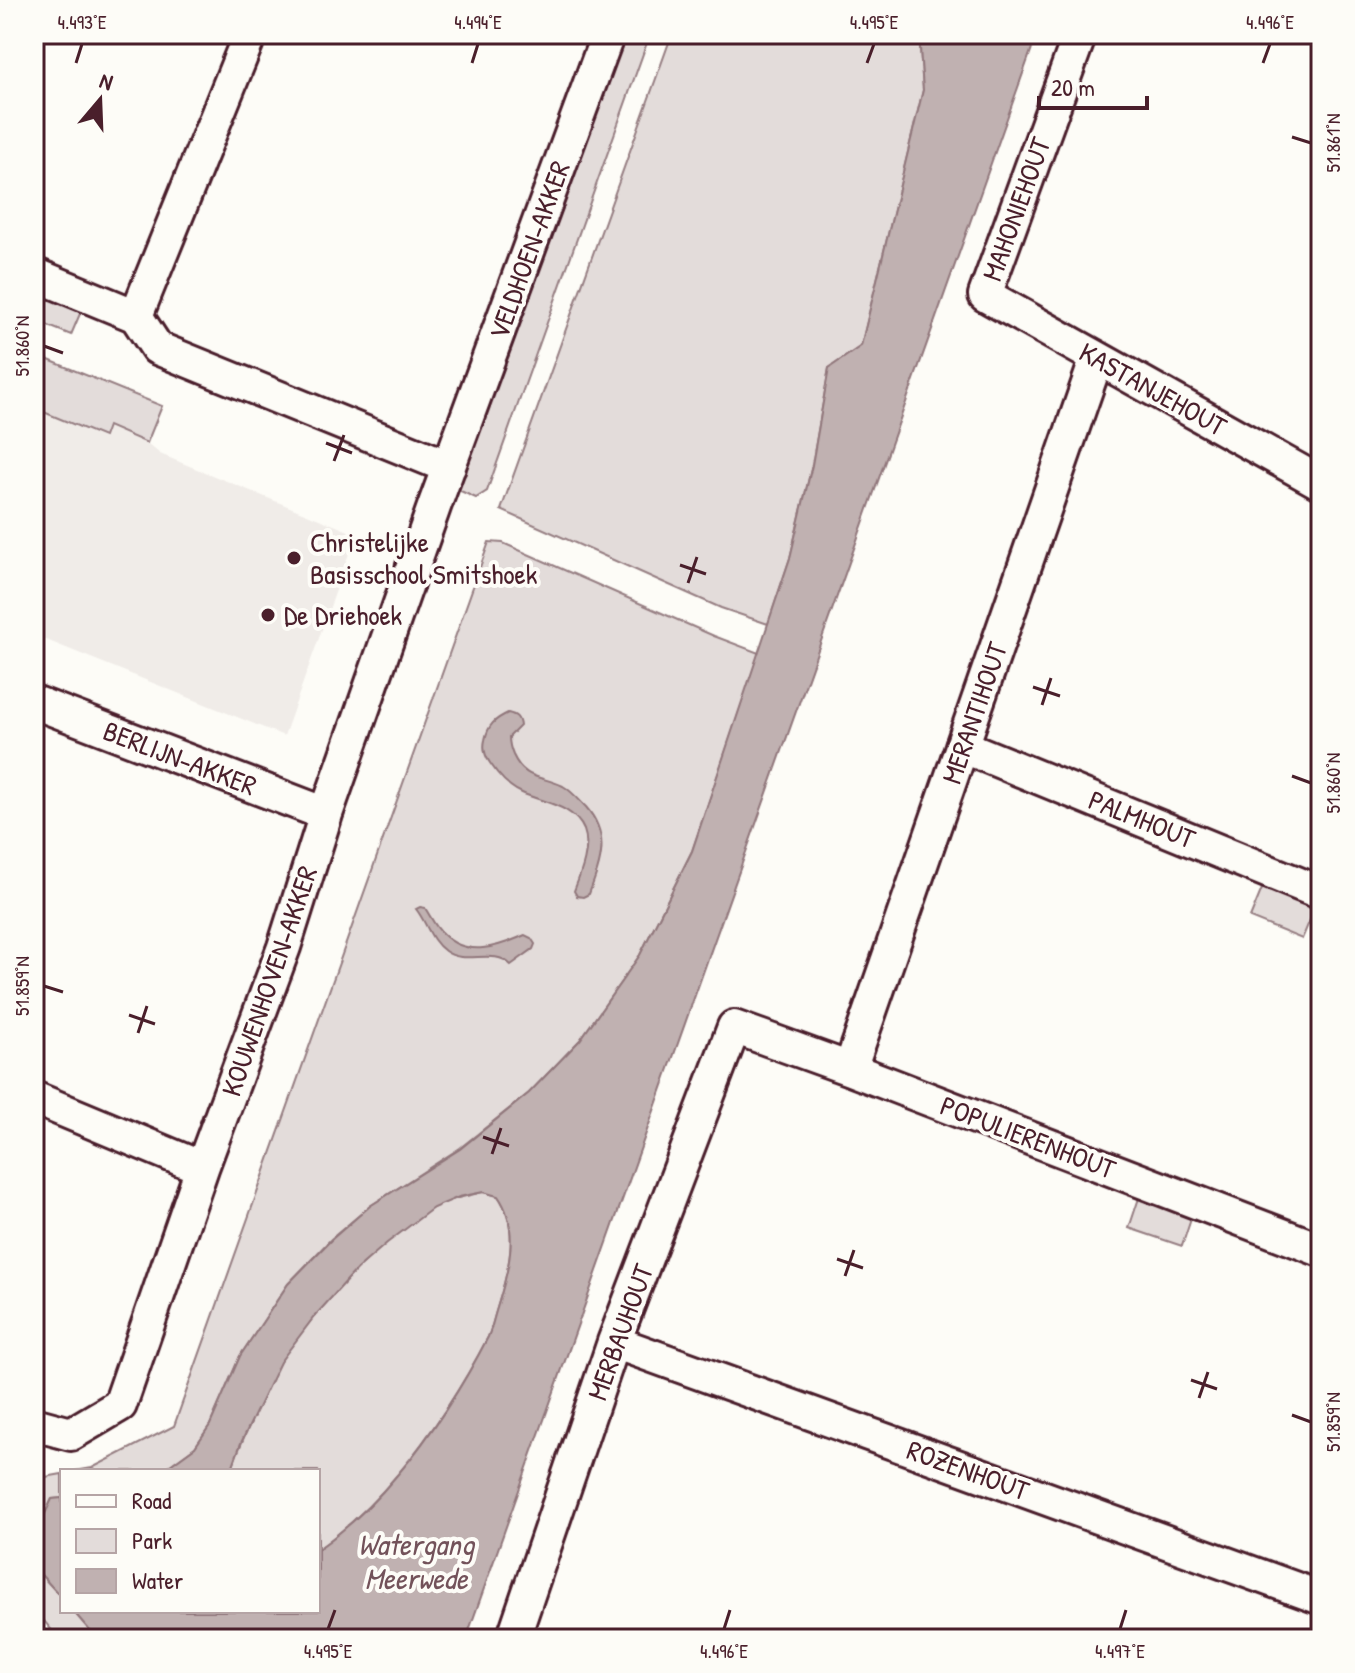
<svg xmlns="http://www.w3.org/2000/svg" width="1355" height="1673" viewBox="0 0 1355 1673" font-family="'Patrick Hand',sans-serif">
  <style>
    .built { fill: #f0ece8 }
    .green { fill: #e3dcda; stroke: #967e82; stroke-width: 2 }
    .water { fill: #c0b1b1; stroke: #91777b; stroke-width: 2 }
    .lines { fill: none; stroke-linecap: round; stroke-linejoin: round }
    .street-casing { stroke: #4a1f2b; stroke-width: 38 }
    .street { stroke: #fdfcf7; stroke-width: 32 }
    .ticks { fill: none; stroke: #4a1f2b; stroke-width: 3 }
    .poi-dot { fill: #4a1f2b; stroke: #fdfcf7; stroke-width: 3 }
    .labels { text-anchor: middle; stroke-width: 8; stroke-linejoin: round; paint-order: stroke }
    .street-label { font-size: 28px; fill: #4a1f2b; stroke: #fdfcf7 }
    .poi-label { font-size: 28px; fill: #4a1f2b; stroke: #fdfcf7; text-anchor: start }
    .water-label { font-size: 30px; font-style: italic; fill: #73525a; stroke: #fdfcf7 }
    .neatline { fill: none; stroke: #4a1f2b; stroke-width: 3 }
    .ticks-label { font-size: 20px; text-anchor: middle; fill: #4a1f2b }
  </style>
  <rect width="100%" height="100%" fill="#fdfcf7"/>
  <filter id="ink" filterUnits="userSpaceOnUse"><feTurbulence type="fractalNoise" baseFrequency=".0125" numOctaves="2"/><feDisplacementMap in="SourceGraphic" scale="16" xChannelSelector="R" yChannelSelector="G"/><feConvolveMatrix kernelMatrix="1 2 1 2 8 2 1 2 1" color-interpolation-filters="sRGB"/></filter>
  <g filter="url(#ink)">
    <path class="built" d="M34,408L103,436L108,426L147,443L160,454L356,534L284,736L34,635Z"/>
    <path class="green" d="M622,34H650L487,491L476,498L454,488V482L471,456Z
      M672,34H919L923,90L861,346L829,368L812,465L790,558L768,624L721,608L501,510Z
      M34,281L85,302L71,335L34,320Z
      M34,354L162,406L147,443L108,426L104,437L34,408Z
      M489,542L503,543L714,636L759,653L692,851L640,955L580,1040L529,1093L460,1148L370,1206L331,1239L288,1284L240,1356L210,1425L195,1447L162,1471H75L92,1468L174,1426Z
      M1266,879L1318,901L1302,939L1250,918Z
      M483,1192L498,1196C521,1229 508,1273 497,1308C494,1317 492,1328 488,1337C465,1382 431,1435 398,1474C374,1503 348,1528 318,1549V1471H231C240,1444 252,1418 265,1393C270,1382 274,1370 281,1360C319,1305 375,1245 431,1209C447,1200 465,1196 483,1192Z
      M1140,1195L1193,1213L1182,1246L1129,1228Z
      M62,1474V1498L52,1499L34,1537V1479Z
      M34,1567L62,1598V1611H73L97,1639H59L34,1609Z"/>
    <path class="water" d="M919,34H1037L466,1639H97L73,1611H318V1549C348,1528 374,1503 398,1474C431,1436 465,1382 488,1337C492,1328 494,1317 497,1308C508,1273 521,1228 498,1196L483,1192L459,1197L433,1208L387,1243L357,1269L314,1317L280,1362L241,1443L231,1471H162L195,1447L210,1425L240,1356L288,1284L332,1239L370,1206L460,1149L529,1093L580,1040L640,955L692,851L790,558L812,465L829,368L861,346L923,90Z
      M508,713C516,715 519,717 520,726L509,737C509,744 510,748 513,755C525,781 541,775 563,786C572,791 579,800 586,807C611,836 601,862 589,894L583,897L577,896L574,891C581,873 591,848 584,830C573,805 544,803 522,793C508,787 498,775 490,763C485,756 483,748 485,740C488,725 495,719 508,713Z
      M420,907L425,908C431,917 435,927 443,934C467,958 498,947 525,935L531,938L535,944L533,949L511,965C494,947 465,966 445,951C430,940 427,923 416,909Z
      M62,1498V1598L34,1567V1537L52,1499Z"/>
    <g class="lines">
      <defs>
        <path id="street" d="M1080,34L985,295L1321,483
          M34,274L136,316L157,348L449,467
          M136,316L250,34
          M34,702L326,814
          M962,746L1321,893
          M850,1069L1097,358
          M34,1098L202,1168
          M614,1342L1321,1598
          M34,1424L71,1434L120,1405L202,1168L284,947L326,814L435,504L608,34
          M513,1639L614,1342L734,1027L850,1069L1321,1250"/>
      </defs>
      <use href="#street" class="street-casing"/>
      <use href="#street" class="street"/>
    </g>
  </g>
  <path class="ticks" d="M76,63L82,44M472,63L478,44M867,63L874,44M1263,63L1270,44M1292,137L1311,143M44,346L63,353M326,443L352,453M334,461L344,435M680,565L706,574M688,583L697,557M1033,687L1060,696M1042,705L1051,678M1292,776L1311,783M44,986L63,992M129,1015L155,1024M138,1033L147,1006M483,1137L509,1146M492,1154L501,1128M837,1259L863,1268M845,1276L854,1250M1191,1380L1217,1389M1199,1398L1208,1372M1292,1415L1311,1422M328,1629L335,1610M724,1629L730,1610M1120,1629L1126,1610"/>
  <g class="poi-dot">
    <circle cx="294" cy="558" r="8"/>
    <circle cx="268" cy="615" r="8"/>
  </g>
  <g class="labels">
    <g class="street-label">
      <text transform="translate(1016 209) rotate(-70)" y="10">MAHONIEHOUT</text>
      <text transform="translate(529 250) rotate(-70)" y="10">VELDHOEN-AKKER</text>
      <text transform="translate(1153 389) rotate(29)" y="10">KASTANJEHOUT</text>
      <text transform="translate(974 713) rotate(-71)" y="10">MERANTIHOUT</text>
      <text transform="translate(180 758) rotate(21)" y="10">BERLIJN-AKKER</text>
      <text transform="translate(1142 819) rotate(22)" y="10">PALMHOUT</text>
      <text transform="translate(269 981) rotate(-71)" y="10">KOUWENHOVEN-AKKER</text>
      <text transform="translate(1028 1137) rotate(21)" y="10">POPULIERENHOUT</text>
      <text transform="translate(620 1332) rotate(-70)" y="10">MERBAUHOUT</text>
      <text transform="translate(968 1470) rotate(20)" y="10">ROZENHOUT</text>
    </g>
    <g class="poi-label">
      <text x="310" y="552">Christelijke<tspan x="310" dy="32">Basisschool Smitshoek</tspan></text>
      <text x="284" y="625">De Driehoek</text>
    </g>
    <g class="water-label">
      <text x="416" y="1555">Watergang<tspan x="416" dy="34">Meerwede</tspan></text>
    </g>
  </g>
  <rect width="1355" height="1673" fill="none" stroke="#fdfcf7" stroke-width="88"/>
  <rect x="60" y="1469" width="260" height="144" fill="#fdfcf7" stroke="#b5a4a5" stroke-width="2"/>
  <rect x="76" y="1495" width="40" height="12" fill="#fdfcf7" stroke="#b5a4a5" stroke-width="2"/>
  <text x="132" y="1509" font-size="24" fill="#4a1f2b">Road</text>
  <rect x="76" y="1529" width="40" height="24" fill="#e3dcda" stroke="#b5a4a5" stroke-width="2"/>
  <text x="132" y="1549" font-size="24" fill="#4a1f2b">Park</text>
  <rect x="76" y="1569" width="40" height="24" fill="#c0b1b1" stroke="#b5a4a5" stroke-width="2"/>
  <text x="132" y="1589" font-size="24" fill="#4a1f2b">Water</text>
  <g transform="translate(100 100) rotate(19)" stroke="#fdfcf7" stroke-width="6" paint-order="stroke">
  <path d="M0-6L14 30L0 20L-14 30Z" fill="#4a1f2b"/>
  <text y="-12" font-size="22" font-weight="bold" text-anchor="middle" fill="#4a1f2b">N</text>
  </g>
  <path d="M1039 96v12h108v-12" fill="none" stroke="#4a1f2b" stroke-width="4"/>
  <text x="1051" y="96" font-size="24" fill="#4a1f2b" stroke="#fdfcf7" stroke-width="6" paint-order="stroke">20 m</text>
  <rect x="44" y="44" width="1267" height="1585" class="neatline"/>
  <g class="ticks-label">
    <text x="82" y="29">4.493°E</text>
    <text x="478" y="29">4.494°E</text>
    <text x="874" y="29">4.495°E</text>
    <text x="1270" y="29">4.496°E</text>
    <text transform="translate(1333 143) rotate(-90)" y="7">51.861°N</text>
    <text transform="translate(22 346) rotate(-90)" y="7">51.860°N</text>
    <text transform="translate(1333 783) rotate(-90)" y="7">51.860°N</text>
    <text transform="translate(22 986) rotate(-90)" y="7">51.859°N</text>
    <text transform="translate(1333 1422) rotate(-90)" y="7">51.859°N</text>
    <text x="328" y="1658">4.495°E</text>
    <text x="724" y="1658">4.496°E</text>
    <text x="1120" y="1658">4.497°E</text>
  </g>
</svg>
